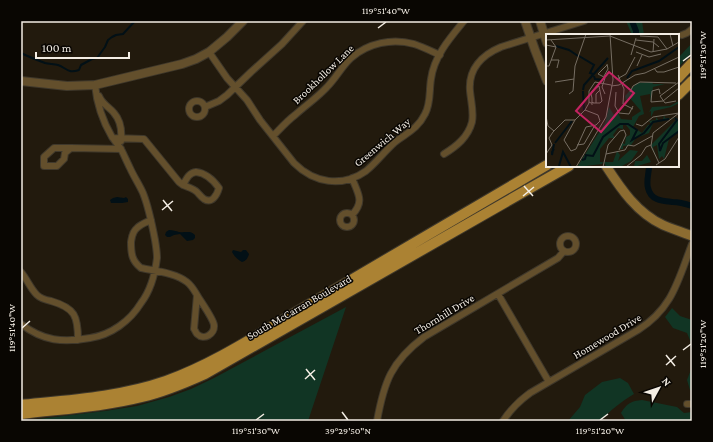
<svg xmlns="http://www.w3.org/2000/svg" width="713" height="442" viewBox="0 0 713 442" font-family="'Crimson Pro',serif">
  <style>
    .green { fill: #113524 }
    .water { fill: #021016 }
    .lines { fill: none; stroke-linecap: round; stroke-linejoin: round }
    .stream { stroke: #021016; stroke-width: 2 }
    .canal { stroke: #021016; stroke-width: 6 }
    .minor-casing { stroke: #3f382b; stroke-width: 8 }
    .tertiary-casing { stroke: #3f382b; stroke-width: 10 }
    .secondary-casing { stroke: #3f382b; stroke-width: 11 }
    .primary-casing { stroke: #3f382b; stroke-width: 12 }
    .minor { stroke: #634f2c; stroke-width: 6 }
    .tertiary { stroke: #634f2c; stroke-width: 8 }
    .secondary { stroke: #8c6c31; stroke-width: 9 }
    .primary { stroke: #ab8233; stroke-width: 10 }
    .ticks { fill: none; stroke: #f3ede4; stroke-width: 1.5 }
    .labels { text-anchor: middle; stroke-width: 3; stroke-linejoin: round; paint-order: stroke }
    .street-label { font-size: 11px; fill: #f3ede4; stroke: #090602 }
    .inset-river { fill: none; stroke: #021016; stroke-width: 2 }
    .inset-road { fill: none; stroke: #766e63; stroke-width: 1 }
    .view { fill: #c42362; fill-opacity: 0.15; stroke: #c42362; stroke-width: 2 }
    .inset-edge { fill: none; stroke: #f3ede4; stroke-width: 2 }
    .neatline { fill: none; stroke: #f3ede4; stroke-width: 1.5 }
    .ticks-label { font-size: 10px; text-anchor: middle; fill: #f3ede4 }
  </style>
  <rect width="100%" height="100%" fill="#221a0d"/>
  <path class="green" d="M626,21H642L644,35H632Z
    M692,43V52L678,68V58Z
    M346,307L308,421H21L105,411L137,406L169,397L191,389L214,378Z
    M672,308L680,316L692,320V345L687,333L673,328L665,317Z
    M692,367V391L690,390L687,380Z
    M620,378L628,383L634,394C621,402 610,410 601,421H568L580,407L585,395L602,382Z
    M642,400L677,407L684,413L692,412V421H626L621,413C627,403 631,401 642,400Z"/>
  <path class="water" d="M117,197L124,198L126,197L128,199V202L122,203H111L110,200L113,198Z
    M169,230C173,230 176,231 179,232C186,233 190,230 195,235V238L193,240L187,241L180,234L174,235L170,237H167L165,235L166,232Z
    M233,250L241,252L243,250H246L249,254C248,258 246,261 242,262C237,259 234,256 232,252Z"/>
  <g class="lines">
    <path class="stream" d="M21,53C29,57 37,60 45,63C49,64 54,64 58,65C62,66 66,70 70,71C73,72 76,71 79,70L81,65L92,59L97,58L105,47L108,40L112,37L116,35L123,34L135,21"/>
    <path class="canal" d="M632,21L636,31V35
      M649,166C649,173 646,181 648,188C651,201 663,201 673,202C680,202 686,204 692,206"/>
    <defs>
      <path id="minor" d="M682,35L687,33L692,29
        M209,52L227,78L247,100L260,120L294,163C314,183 342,188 366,171C376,163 384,152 394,143C406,133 417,130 425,114C431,103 429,91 431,79C434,56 450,38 464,21
        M99,96C102,104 109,107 114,113C121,121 122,131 121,141
        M189 109a8 8 0 1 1 16 0a8 8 0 1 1-16 0Z
        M205,107L219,101L227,95L251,72L282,44L303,21
        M273,136C280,129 287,121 295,115C306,105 318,97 327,87C336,78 342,66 351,58C368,43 392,38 414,44C423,47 431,51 440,55
        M113,138L144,139L179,182L183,185
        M54,148H71L65,153L64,159L57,166H44V157Z
        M71,148L121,149
        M444,154C457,146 468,137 472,122C474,112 471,102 470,91C468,69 482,55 501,47L584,21
        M196,172C206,173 214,181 219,188C217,195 212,204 204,199C201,197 199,194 197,192C193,188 187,187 183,185C187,178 189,173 196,172Z
        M340 220a7 7 0 1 1 14 0a7 7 0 1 1-14 0Z
        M352,215C365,201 358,194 352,178
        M151,220C147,222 141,224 137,228C132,232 132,237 131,242C131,254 132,261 141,268C155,271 176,273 187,282C192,286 194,290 197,295
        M560 244a8 8 0 1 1 16 0a8 8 0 1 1-16 0Z
        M21,272C27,279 30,288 37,295C41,299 46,300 51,301C75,308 78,316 78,340
        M498,294L549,382
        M197,295C201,302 213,318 214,325C215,334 204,341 197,334C196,333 195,330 194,329Z
        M21,324C43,341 63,343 90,338C111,335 130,321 141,303C151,290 155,274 157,258C157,252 156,246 155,240C152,224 149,208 143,193C139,184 134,177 130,168C127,162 124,155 121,149C118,145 115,141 112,137C102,120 97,105 95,85
        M687,404H692
        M377,421C384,382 391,362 424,337L558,258L564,251
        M503,421C510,410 519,401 530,393L638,330C673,308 678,280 692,244"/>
      <path id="tertiary" d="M525,21L535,50L547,81
        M540,21L547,43
        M21,81L67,86L95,85L182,64L196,59L209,52L227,37L243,21"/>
      <path id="secondary" d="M606,166C621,189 637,213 663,225C672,229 682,232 692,236"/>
      <path id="primary" d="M678,78L692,63
        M678,95L692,81
        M21,405C70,400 120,397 166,381C216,363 260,333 305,307C386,260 466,212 547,165
        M21,414C61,409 102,407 142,397C164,392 185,383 205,374L569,166"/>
    </defs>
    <use href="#minor" class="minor-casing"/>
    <use href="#tertiary" class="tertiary-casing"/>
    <use href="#secondary" class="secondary-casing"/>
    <use href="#primary" class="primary-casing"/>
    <use href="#minor" class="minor"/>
    <use href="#tertiary" class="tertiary"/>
    <use href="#secondary" class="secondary"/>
    <use href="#primary" class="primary"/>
  </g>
  <path class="ticks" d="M378,28L386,22M683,61L691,55M524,186L533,196M523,196L534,187M163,200L172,211M162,210L173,201M22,328L30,321M683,350L691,344M666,355L675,366M666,365L676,356M306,369L315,380M305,379L315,370M342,412L348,420M256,420L264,414M600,420L608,414"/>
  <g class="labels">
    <g class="street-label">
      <text transform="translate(323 74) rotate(-44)" y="4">Brookhollow Lane</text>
      <text transform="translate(382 142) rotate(-40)" y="4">Greenwich Way</text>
      <text transform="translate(299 307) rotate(-30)" y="4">South McCarran Boulevard</text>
      <text transform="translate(444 314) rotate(-31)" y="4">Thornhill Drive</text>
      <text transform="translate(607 336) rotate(-31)" y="4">Homewood Drive</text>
    </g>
  </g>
  <g transform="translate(546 34)">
    <rect width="133" height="133" fill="#221a0d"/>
    <path d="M106,48L107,50H119L107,53L105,68L104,60L94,62L98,80L93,82L87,93L96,99L102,91H106L103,87L110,86V83L113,87L117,86L118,81L119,84H125L107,89L103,99L90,104L85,111L77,112V115H74L76,109L79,110L80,103L84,101V96L80,91H77V95L72,94L67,101L69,104H63L54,115V128H57L56,130L31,133L59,89L63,73L68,81L72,79L75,85L86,86V83L95,77L83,63L80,67L79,62L91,49ZM133,67V69L125,73L108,77L105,83V77L103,78L106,73L124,72ZM126,84H130L133,86V97L123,105L118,125L116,122L113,125L111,111L107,113L110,124L105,111L131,85ZM84,116L92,117L85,127L74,133H60L58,128H67L71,117L74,121L72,127ZM101,121L105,128L88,133L89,127H96Z" fill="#113524"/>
    <path class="inset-river" d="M10,12L23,16L32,22M33,22L48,31L44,39L47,40M48,42L49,45L58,46M81,44L86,37L113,27L133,13M37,56L38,51L62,24M37,57L38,76M129,84L131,86L113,110L114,117L117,109L133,97M9,109L26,87M8,115L6,118V121L8,110M36,126L39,125L40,121L47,122L57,103L74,90H82L91,96L86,106L98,99L107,88L123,85M13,132L17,118L25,133"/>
    <path class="inset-road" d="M124,0L127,12M94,2L112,3L121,15M0,6L64,2L105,18L121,15L133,8M90,6L107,8L113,13M0,11L10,13L5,6M90,18L103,23L115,20M107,18L108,5M85,21L90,4M5,26H13L11,34M0,32H3L10,13M91,32L96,21M108,34L111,38H118L133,33M72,41L78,55L77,70L87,75M58,42L62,35L61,30M58,43L52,40L61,31M59,44L56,53L59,60M71,45L80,40L89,23M9,48L28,45M65,52L73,51L89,41L99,39L133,23M70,58L69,72L73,79L83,80L87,72M84,58L87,52L94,48L130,49M23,60L27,57L29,32L40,0M114,60L113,55L106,57L105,68L117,67M117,67L133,54M130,67L119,69L114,62L133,48M43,68L45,69H46L47,68V69H54L56,67L53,52L46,57L45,60L46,64V71M50,69V60L54,56M0,82L2,92L8,97M29,86L18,106L25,117L30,115L40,93L50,91L54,87L52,81L39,76M90,90L96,92L107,83L133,79M31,111L38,110L49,91M0,120L6,111L3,104L7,98L19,86H29L39,76L43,69V57L49,48L65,51M60,120L79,116L82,111L88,112L106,102M113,129L105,112L107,99L133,79M110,131L119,125L133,103M30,133L60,83L67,46L64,0M57,133L62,111L74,97L78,96L80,101L73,116M80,133L95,121L100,113L105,111"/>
    <path class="view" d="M63,38L88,59L55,98L30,77Z"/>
    <rect width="133" height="133" class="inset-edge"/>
  </g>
  <rect width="713" height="442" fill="none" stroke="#090602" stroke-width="44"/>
  <g transform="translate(659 388) rotate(50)" stroke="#090602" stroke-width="3" paint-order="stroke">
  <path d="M0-3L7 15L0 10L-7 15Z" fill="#f3ede4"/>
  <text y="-6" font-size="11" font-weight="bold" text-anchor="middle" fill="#f3ede4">N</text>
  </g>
  <path d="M36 52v6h93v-6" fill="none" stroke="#f3ede4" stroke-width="2"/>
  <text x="42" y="52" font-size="12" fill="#f3ede4" stroke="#090602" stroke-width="3" paint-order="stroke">100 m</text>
  <rect x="22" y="22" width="669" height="398" class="neatline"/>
  <g class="ticks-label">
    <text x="386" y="14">119°51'40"W</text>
    <text transform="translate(702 55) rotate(-90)" y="4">119°51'30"W</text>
    <text transform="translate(11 328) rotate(-90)" y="4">119°51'40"W</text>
    <text transform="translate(702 344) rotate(-90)" y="4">119°51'20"W</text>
    <text x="256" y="434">119°51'30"W</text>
    <text x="348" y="434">39°29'50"N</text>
    <text x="600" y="434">119°51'20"W</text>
  </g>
</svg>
